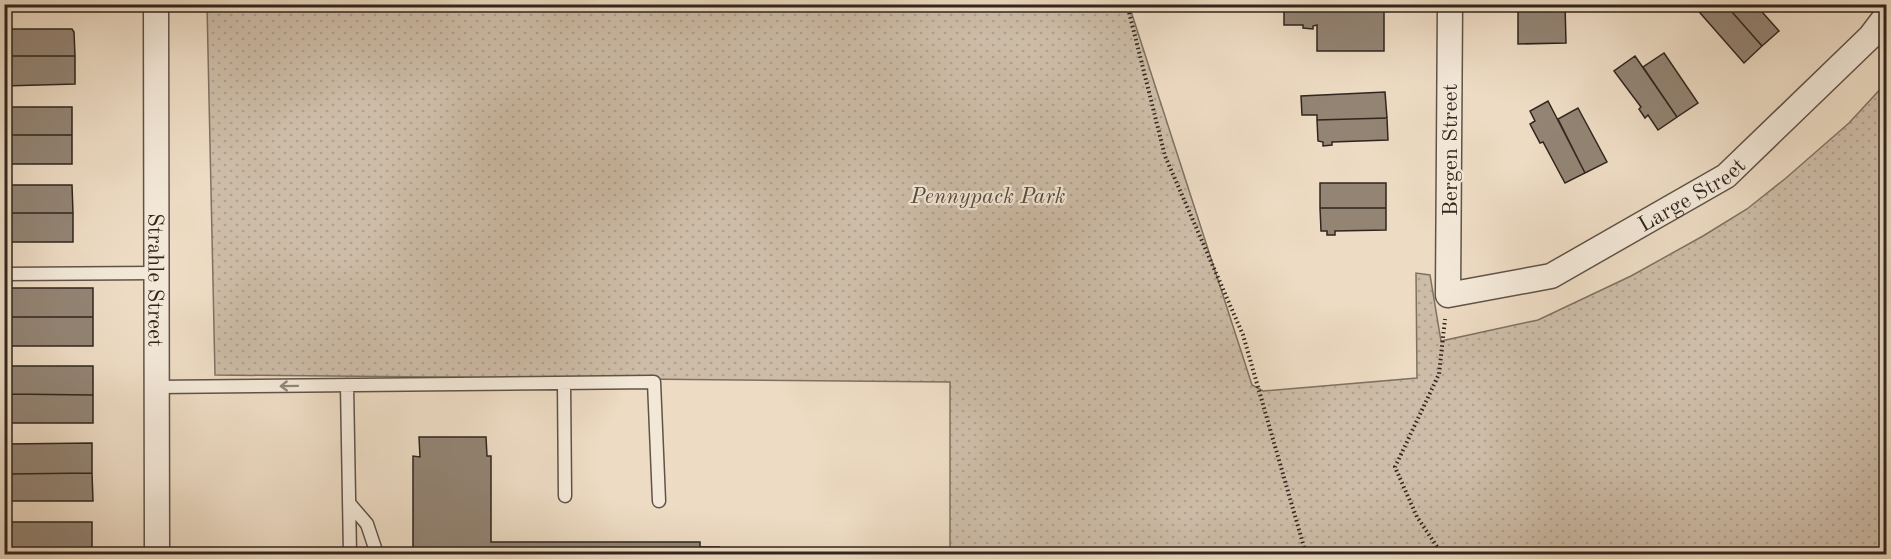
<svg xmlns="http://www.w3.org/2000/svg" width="1891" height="559" viewBox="0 0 1891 559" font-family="'Old Standard TT',serif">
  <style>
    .park { fill: url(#park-dots); stroke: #7f7162; stroke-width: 1.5 }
    .building { fill: #938474; stroke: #31261e; stroke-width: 1.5 }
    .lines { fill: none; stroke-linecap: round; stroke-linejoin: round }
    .lane-casing { stroke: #605347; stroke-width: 15 }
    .street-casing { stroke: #605347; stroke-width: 27 }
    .path { stroke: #31261e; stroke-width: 4; stroke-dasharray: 1.5 3; stroke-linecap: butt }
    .lane { stroke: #f3e8d8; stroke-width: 12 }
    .street { stroke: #f3e8d8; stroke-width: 24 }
    .oneway { stroke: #92877b }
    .labels { text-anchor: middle; stroke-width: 4.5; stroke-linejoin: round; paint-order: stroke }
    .street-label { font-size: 22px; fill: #31261e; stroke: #f3e8d8 }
    .park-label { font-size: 22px; font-style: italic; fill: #584c40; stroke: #f3e8d8 }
  </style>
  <defs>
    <pattern id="park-dots" width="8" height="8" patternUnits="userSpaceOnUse" patternTransform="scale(1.5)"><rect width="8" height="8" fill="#cdbca7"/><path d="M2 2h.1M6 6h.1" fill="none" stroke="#b0a18f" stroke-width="1.8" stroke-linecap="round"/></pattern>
  </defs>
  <rect width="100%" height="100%" fill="#eddbc3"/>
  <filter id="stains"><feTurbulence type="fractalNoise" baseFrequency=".00333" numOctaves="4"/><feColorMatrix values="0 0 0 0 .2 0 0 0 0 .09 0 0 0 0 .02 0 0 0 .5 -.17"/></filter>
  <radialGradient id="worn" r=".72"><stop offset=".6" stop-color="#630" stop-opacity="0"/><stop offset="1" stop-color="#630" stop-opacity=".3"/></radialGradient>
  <path class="park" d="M207,5H1129L1252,385L1263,391L1417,378L1416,273L1430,275L1441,341L1538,320L1631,276L1703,236L1747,209L1786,178L1849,123L1886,83V554H950V382L215,375Z"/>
  <path class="building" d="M4,4H74V9L4,8Z
    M1304,4H1384V51H1317V25L1313,26V29L1303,28V25H1284V6Z
    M1518,4H1565L1566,43L1518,44Z
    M1696,4H1725L1762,46L1744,63L1694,6Z
    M1725,4H1755L1779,31L1762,46Z
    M4,29H72L74,32L75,56H4Z
    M1664,53L1698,103L1677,117L1643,67Z
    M4,56H75V84L4,86Z
    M1635,56L1677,117L1658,130L1648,115L1645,118L1639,109L1641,107L1614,71Z
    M1385,92L1387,118L1317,120V115H1302L1301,96Z
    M1548,101L1585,173L1565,183L1543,142L1540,143L1530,124L1535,121L1530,111Z
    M4,107H72V135H4Z
    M1578,108L1607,162L1585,173L1558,119Z
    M1387,118L1388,140L1332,142V145L1323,146V142L1318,141L1317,120Z
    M4,135H72V164H4Z
    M1320,183H1386V208H1320Z
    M4,185H72L73,213H4Z
    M1320,208H1386V230L1335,231V235H1327V231H1321Z
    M4,213H73V242H4Z
    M7,288H93V317H7Z
    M7,317H93V346H8Z
    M8,366H93V395L8,394Z
    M8,394L93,395V423H7Z
    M419,437H486L487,456H491V542H700V547H719V554H413V456L420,457Z
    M92,443V473L8,474V465H4V460H8V444Z
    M92,473L93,501H9L8,474Z
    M9,522H92V550L9,551Z
    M92,550V554H9V551Z"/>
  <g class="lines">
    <defs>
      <path id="lane" d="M4,274L156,273
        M564,383L565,496
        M347,385L350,554
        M157,387L654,382L659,501
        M349,503L367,524L377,554"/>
      <g id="street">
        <path id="s1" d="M156,4L157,554"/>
        <path id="s2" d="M1450,4L1448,295L1551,276L1726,176L1870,37L1886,16"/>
      </g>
    </defs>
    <use href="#lane" class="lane-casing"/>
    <use href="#street" class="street-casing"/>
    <path class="path" d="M1127,4L1165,156L1243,335L1306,554
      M1442,554L1417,517L1395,467L1439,374L1445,319"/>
    <use href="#lane" class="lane"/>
    <use href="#street" class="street"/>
  </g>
  <defs><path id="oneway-shaft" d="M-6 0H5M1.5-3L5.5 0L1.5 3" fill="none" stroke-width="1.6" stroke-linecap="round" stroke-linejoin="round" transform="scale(1.5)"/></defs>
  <use class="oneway" href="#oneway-shaft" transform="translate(289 386) rotate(179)"/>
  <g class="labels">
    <g class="street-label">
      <text transform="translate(1449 150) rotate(-90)" y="8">Bergen Street</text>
      <text dy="8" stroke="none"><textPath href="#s2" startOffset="558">Large Street</textPath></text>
      <text dy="8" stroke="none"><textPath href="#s1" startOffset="276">Strahle Street</textPath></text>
    </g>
    <g class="park-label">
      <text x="988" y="203">Pennypack Park</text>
    </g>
  </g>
  <rect width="1891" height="559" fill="none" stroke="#eddbc3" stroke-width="24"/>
  <rect x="6" y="6" width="1879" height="547" fill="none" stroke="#31261e" stroke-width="3"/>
  <rect x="12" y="12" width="1867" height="535" fill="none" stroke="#31261e" stroke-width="1.5"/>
  <rect width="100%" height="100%" filter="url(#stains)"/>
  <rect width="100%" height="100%" fill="url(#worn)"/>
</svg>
